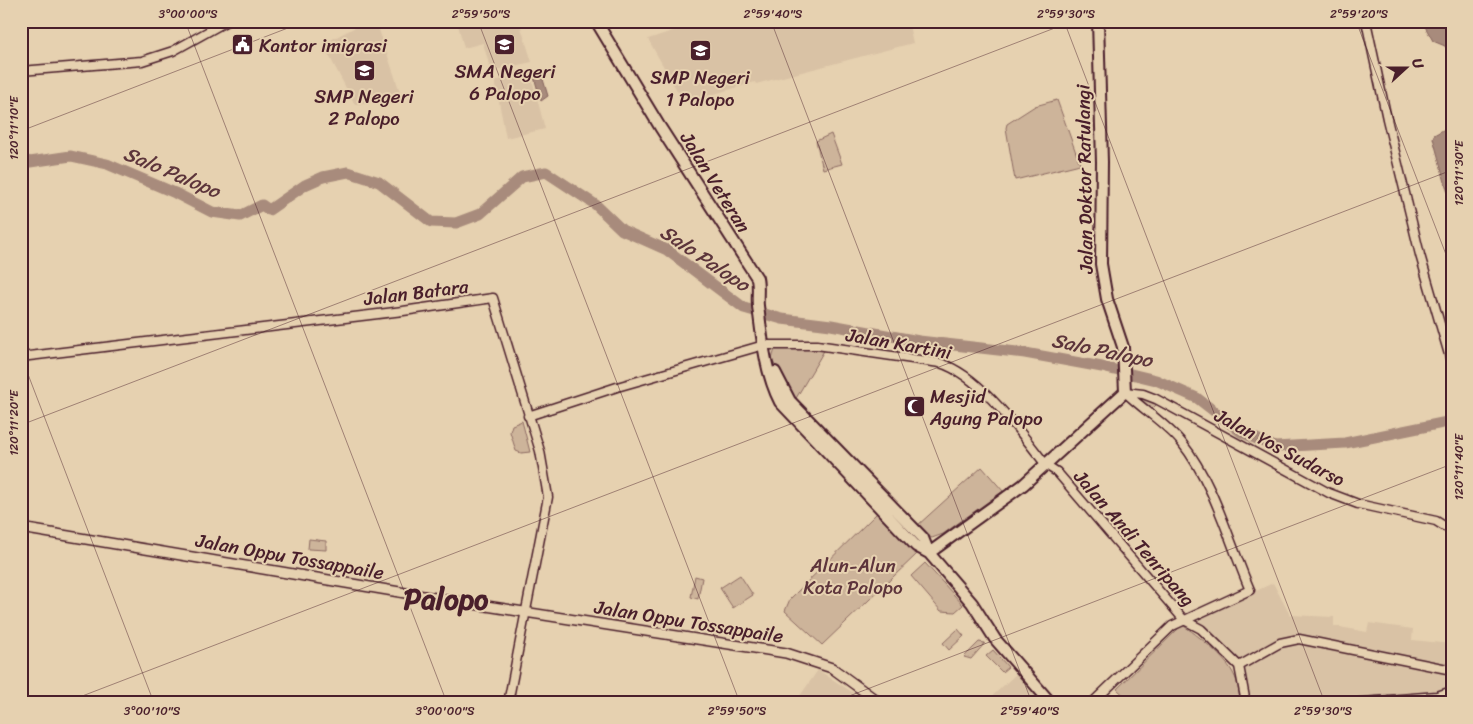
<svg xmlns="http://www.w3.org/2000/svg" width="1473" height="724" viewBox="0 0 1473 724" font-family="Sriracha,sans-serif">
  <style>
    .built { fill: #d9c2a5 }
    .green { fill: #cdb49a; stroke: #8c6a62 }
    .water { fill: #a88b7b; stroke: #82605b }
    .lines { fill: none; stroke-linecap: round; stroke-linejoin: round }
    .river { stroke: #a88b7b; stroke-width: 11 }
    .secondary-casing { stroke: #4a1f2b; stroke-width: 11 }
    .primary-casing { stroke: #4a1f2b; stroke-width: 12 }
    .highway-casing { stroke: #4a1f2b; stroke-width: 14 }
    .secondary { stroke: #e6d1b0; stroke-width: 8 }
    .primary { stroke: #e6d1b0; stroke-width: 9 }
    .highway { stroke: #e6d1b0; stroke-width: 10 }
    .ticks { fill: none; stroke: #4a1f2b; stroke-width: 1; stroke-opacity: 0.45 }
    .labels { text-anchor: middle; stroke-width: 4; stroke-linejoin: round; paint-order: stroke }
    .poi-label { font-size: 19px; fill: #4a1f2b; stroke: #e6d1b0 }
    .street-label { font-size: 19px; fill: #4a1f2b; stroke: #e6d1b0 }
    .park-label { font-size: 19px; fill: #5e353c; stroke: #e6d1b0 }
    .water-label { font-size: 20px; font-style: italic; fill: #5d353b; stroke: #e6d1b0 }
    .town-label { font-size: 29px; font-weight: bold; fill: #4a1f2b; stroke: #e6d1b0 }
    .neatline { fill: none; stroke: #4a1f2b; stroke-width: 2 }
    .ticks-label { font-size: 12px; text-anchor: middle; fill: #4a1f2b }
  </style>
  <rect width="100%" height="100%" fill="#e6d1b0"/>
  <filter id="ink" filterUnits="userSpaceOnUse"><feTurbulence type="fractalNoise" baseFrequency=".02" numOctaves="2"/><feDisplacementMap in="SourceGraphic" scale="10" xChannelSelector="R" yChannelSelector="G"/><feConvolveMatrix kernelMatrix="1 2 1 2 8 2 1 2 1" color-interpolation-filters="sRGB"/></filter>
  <g filter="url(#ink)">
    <path class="built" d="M367,21H376L401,95L355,105L323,44Z
      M457,21H519L532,62L491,71L483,43L464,48Z
      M703,21H908L913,43L756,84L755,82L687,102L684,92L679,94L648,39Z
      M530,71L545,129L506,138L495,81Z
      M1273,583L1290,615L1334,617V626L1367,632L1369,623L1413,629L1412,640L1452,644V686L1441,691L1402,696L1395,703H1242L1239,673L1192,621Z
      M818,670L869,703H795Z
      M1016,674L1044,703H985Z"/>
    <path class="green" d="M1057,100L1080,164L1015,180L1006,128L1007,124L1035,106Z
      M831,134L842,164L823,169L816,141Z
      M784,346L825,349L795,400L787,392L772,359L775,349Z
      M1140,395L1159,402L1151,410L1137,397Z
      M522,421L530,452L521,453L516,451L510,432L512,425Z
      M982,467L1003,491L943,534L932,538L926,535L918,525Z
      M878,512L917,554L822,645L785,611L790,599Z
      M309,539L326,541V550L308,549Z
      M925,563L963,605L955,612L941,611L911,576Z
      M740,575L753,595L733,608L720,588Z
      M695,576L702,578L698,599L691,597Z
      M1182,625C1196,633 1228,660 1234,675C1238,681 1238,691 1240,698L1236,703H1132L1117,689Z
      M958,629L964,636L949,650L943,643Z
      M979,642L985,643L971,659L964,657Z
      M993,650L1008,667L1002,672L986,656Z
      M1452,690V699L1441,703H1402L1401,700Z"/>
    <path class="water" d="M1422,21H1452V57L1445,46L1433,41Z
      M539,75L542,76L548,96L541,101L534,77Z
      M1452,125V208L1433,138L1434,135Z"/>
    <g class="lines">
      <path class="river" d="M21,159L30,162L71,156L107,164L175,193L212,212L240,216L262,205L269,210L305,185L323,177L348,172L379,182L431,222L456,223L480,214L522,177L546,172L596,205L622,230L667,250L744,308L782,319L831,325L919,341L1025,353L1102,367L1156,380L1197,398L1241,432L1275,447L1345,443L1452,421"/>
      <defs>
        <path id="secondary" d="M1366,21L1387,119L1420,255L1452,365
          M21,71L142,61L173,51L227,21
          M21,357L403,311L493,298L540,451L548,497L508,703
          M1125,392L1143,394L1156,399L1329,493L1358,504L1436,521L1452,531
          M528,416L617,387L764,345H817L940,363C981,376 1020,432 1046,465L1057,472L1184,620L1201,629L1239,666L1246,703
          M1239,666L1280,643L1299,639L1452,670
          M1092,703L1172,626L1250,590C1230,544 1214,483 1182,443C1166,423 1143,410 1125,392
          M1351,703L1437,696L1452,691"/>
        <path id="primary" d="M21,528L429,597L786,653L832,668L880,703"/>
        <path id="highway" d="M596,21L660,127L757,278C759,287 757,296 758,306C762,337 765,373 780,402L916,546L929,553
          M775,372L790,401L923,538L929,553L972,603L995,639L1051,703
          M929,553L1023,485L1125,392L1123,347L1107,299L1101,264L1102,162L1098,21"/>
      </defs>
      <use href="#secondary" class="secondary-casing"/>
      <use href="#primary" class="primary-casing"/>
      <use href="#highway" class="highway-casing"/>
      <use href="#secondary" class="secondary"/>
      <use href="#primary" class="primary"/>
      <use href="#highway" class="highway"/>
    </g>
  </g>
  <path class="ticks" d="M185,21L447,703M478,21L740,703M771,21L1032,703M1064,21L1325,703M1356,21L1452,270M21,131L306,21M21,356L154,703M21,425L1073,21M64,703L1452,170M831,703L1452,464"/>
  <defs>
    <symbol id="civic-square" viewBox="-11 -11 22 22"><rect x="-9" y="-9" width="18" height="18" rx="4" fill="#4a1f2b" stroke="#e6d1b0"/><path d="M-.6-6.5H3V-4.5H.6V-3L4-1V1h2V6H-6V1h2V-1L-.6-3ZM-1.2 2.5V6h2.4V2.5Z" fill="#fff"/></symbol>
    <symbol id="school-square" viewBox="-11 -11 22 22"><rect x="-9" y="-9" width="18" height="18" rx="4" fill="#4a1f2b" stroke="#e6d1b0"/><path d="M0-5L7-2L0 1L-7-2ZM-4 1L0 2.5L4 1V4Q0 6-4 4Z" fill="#fff"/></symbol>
    <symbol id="mosque-square" viewBox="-11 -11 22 22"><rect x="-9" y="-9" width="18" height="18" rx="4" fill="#4a1f2b" stroke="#e6d1b0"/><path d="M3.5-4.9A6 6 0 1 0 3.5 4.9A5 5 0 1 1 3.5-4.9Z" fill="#fff"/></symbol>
  </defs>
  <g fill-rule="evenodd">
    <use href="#civic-square" x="230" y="32" width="25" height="25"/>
    <use href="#school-square" x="492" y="32" width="25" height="25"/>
    <use href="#school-square" x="688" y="38" width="25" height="25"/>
    <use href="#school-square" x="352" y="58" width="25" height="25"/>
    <use href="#mosque-square" x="902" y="394" width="25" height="25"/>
  </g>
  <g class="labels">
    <g class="poi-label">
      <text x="259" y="52" text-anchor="start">Kantor imigrasi</text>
      <text x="505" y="78">SMA Negeri<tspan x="505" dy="22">6 Palopo</tspan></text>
      <text x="700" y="84">SMP Negeri<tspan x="700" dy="22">1 Palopo</tspan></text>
      <text x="364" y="103">SMP Negeri<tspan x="364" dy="22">2 Palopo</tspan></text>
      <text x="930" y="403" text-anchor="start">Mesjid<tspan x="930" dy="22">Agung Palopo</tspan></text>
    </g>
    <g class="street-label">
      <text transform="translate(1084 179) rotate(-91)" y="7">Jalan Doktor Ratulangi</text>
      <text transform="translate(716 182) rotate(58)" y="7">Jalan Veteran</text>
      <text transform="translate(416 292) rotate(-7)" y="7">Jalan Batara</text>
      <text transform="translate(899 343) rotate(10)" y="7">Jalan Kartini</text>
      <text transform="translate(1280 447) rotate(28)" y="7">Jalan Yos Sudarso</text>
      <text transform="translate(1135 538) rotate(49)" y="7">Jalan Andi Tenripang</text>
      <text transform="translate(290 556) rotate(10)" y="7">Jalan Oppu Tossappaile</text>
      <text transform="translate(689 621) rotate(9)" y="7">Jalan Oppu Tossappaile</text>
    </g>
    <g class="park-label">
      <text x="853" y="572">Alun-Alun<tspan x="853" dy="22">Kota Palopo</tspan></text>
    </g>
    <g class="water-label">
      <text transform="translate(172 172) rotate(23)" y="7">Salo Palopo</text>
      <text transform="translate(705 258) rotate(34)" y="7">Salo Palopo</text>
      <text transform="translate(1102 350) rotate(12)" y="7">Salo Palopo</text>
    </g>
    <g class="town-label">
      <text x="446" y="609">Palopo</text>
    </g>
  </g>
  <rect width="1473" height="724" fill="none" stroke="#e6d1b0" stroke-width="55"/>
  <g transform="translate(1406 68) rotate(69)" stroke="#e6d1b0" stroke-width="4" paint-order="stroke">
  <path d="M0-4L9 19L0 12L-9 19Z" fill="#4a1f2b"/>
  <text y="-8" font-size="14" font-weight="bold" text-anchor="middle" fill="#4a1f2b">U</text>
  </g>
  <rect x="28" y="28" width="1418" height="668" class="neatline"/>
  <g class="ticks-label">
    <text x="188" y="18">3°00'00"S</text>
    <text x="481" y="18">2°59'50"S</text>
    <text x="773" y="18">2°59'40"S</text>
    <text x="1066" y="18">2°59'30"S</text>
    <text x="1359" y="18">2°59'20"S</text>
    <text transform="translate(14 128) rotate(-90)" y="4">120°11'10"E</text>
    <text transform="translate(1459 173) rotate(-90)" y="4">120°11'30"E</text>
    <text transform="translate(14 423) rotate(-90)" y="4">120°11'20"E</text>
    <text transform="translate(1459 467) rotate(-90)" y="4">120°11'40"E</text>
    <text x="152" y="715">3°00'10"S</text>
    <text x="445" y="715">3°00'00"S</text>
    <text x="737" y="715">2°59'50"S</text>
    <text x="1030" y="715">2°59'40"S</text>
    <text x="1323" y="715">2°59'30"S</text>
  </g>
</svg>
